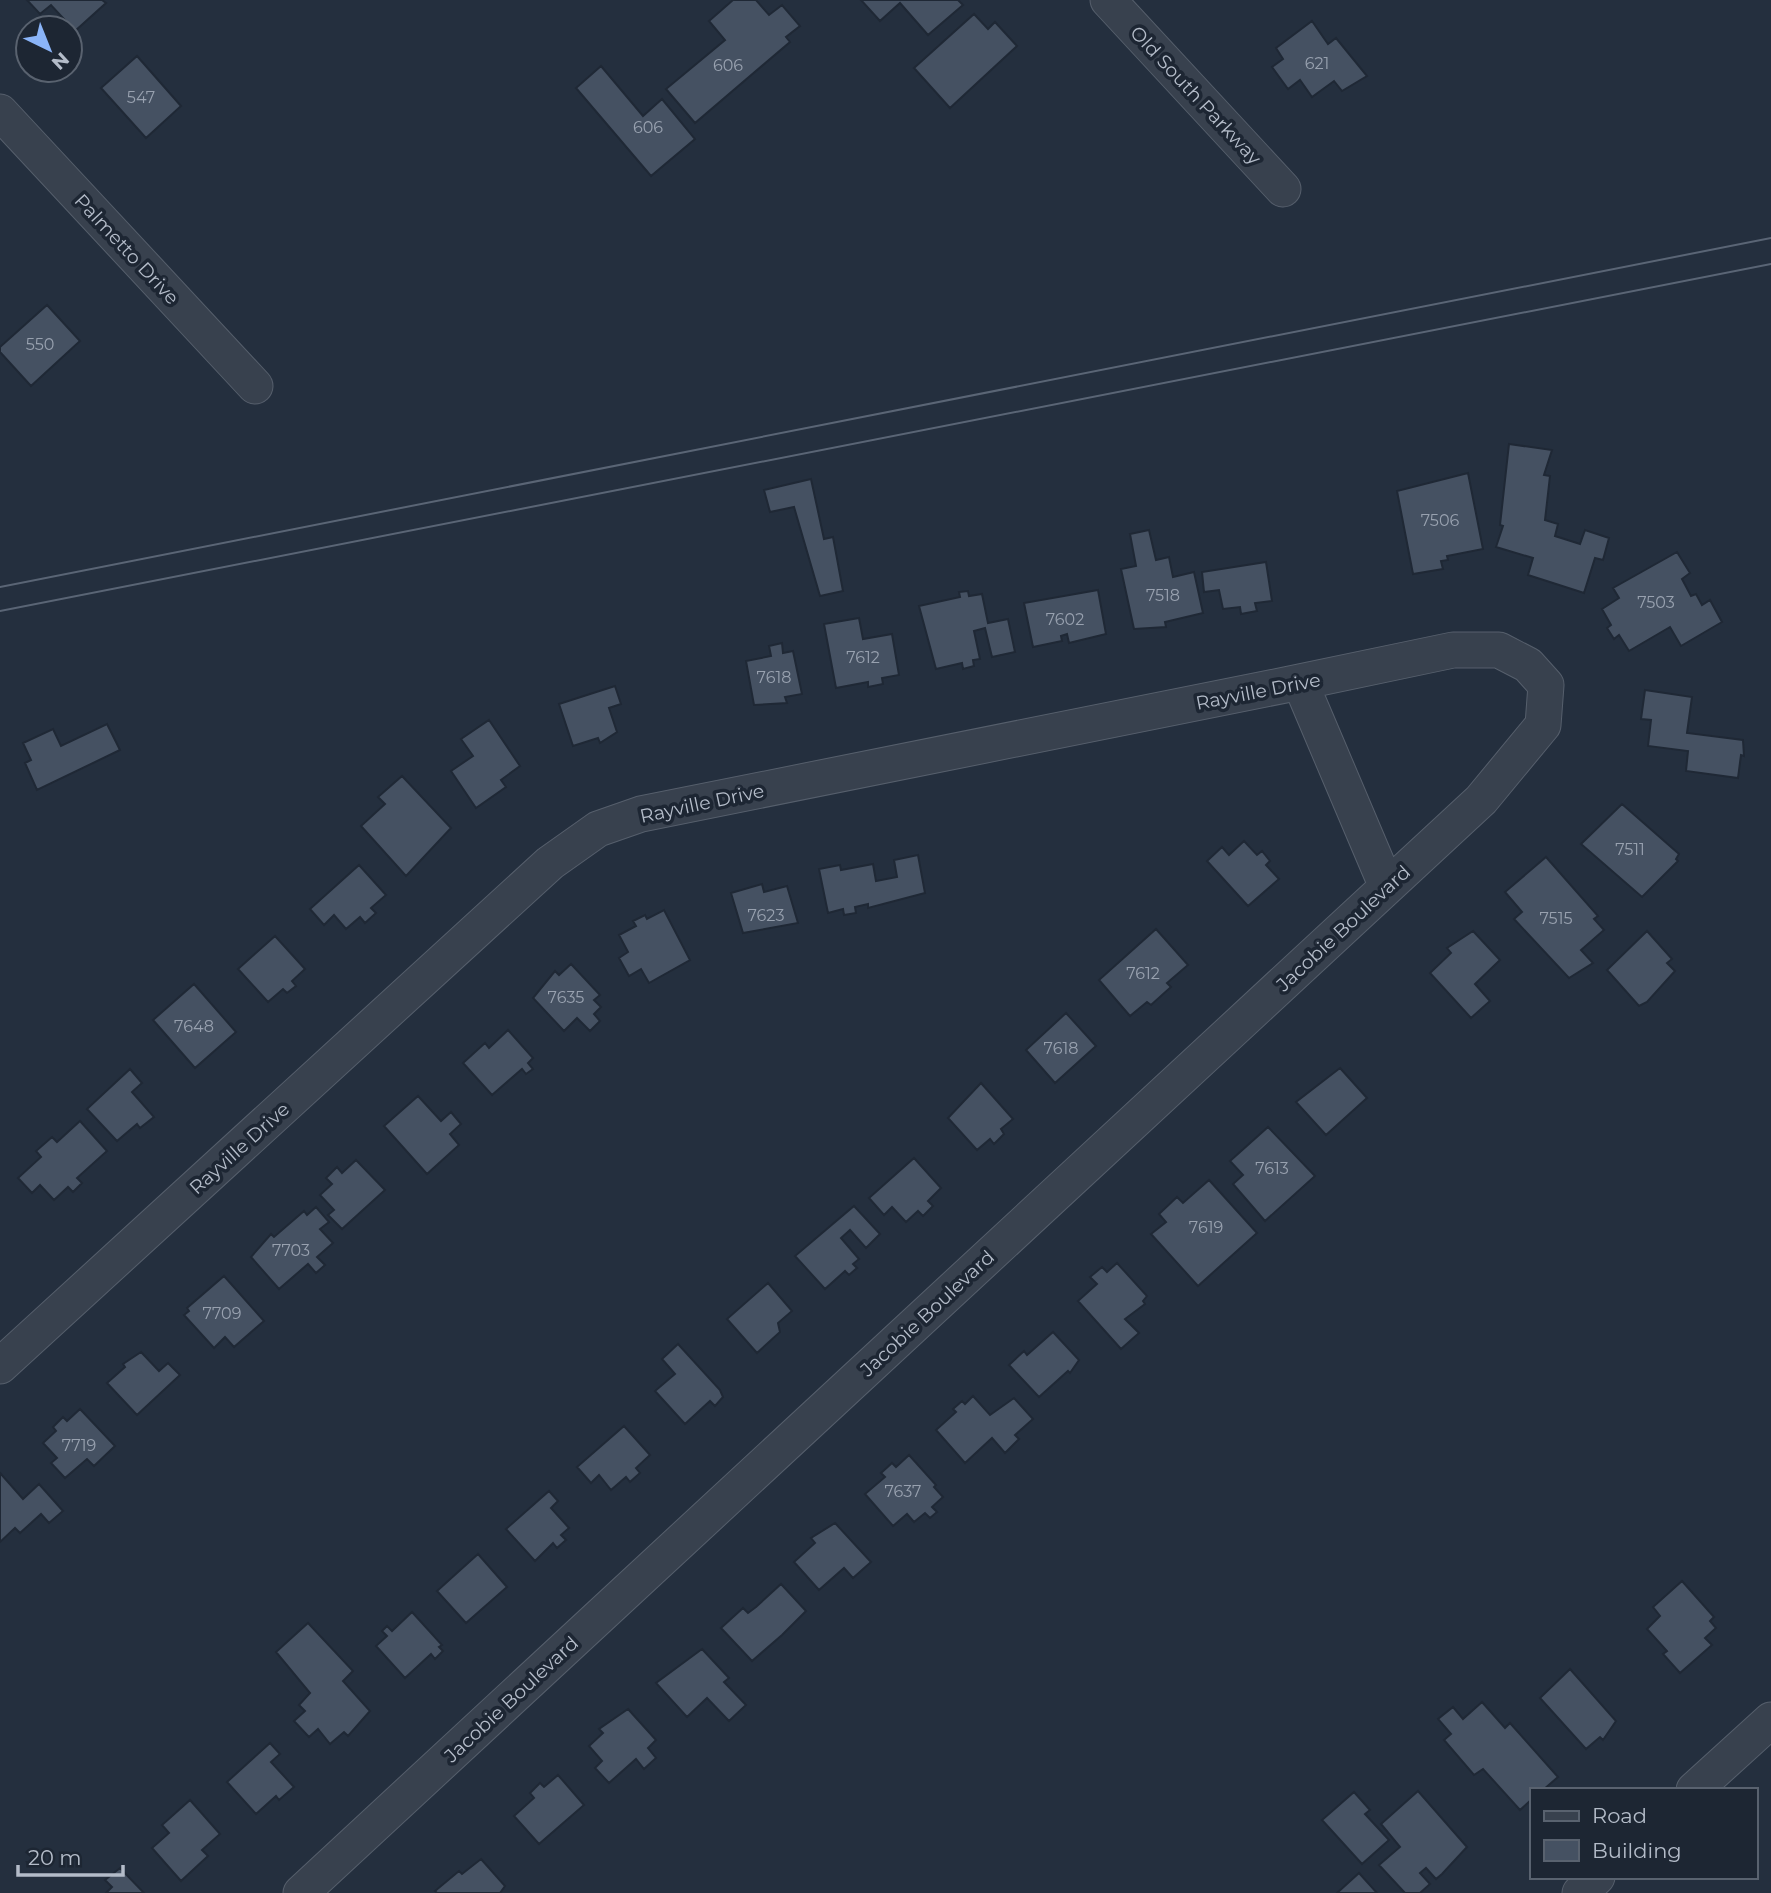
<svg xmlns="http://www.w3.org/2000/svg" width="1771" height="1893" viewBox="0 0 1771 1893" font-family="Montserrat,sans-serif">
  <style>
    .building { fill: #455162; stroke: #1f2835; stroke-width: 2 }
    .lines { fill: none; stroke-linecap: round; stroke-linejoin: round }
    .street-casing { stroke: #565f6c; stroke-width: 37 }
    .street { stroke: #38414e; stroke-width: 35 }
    .tram { stroke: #5a6575; stroke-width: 2 }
    .labels { text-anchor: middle; stroke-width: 7; stroke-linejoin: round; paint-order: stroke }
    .number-label { font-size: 16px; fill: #98a1af }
    .street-label { font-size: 19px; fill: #b4bcc9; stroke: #1d2633 }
  </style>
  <rect width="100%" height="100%" fill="#242f3e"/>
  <path class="building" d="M27,0H102L106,3L75,31L51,5L40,14Z
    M733,0H756L769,15L782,5L800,26L786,37L790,42L695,123L666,89L725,40L709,21Z
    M861,0H958L963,5L928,35L900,3L880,21Z
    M974,14L988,29L995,22L1017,46L950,108L914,68Z
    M1312,21L1328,44L1336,38L1367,76L1342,91L1334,81L1312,97L1300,80L1288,89L1272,67L1283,59L1276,48Z
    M137,56L181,106L146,138L101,88Z
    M601,66L643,116L662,99L695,139L651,176L576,88Z
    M47,305L80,341L31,386L0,352V347Z
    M1509,444L1552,450L1544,475L1550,476L1545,520L1558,524L1555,536L1580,544L1585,530L1609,538L1603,560L1595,558L1584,593L1528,575L1533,558L1496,547L1503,526L1500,525Z
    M1468,473L1483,549L1447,556L1448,560L1441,561L1443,569L1413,574L1397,491Z
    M811,479L824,539L833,537L843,591L820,596L794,507L770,512L764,490Z
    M1149,530L1156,560L1169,557L1173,577L1194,572L1203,613L1165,622L1166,627L1134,629L1121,569L1136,566L1130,534Z
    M1677,552L1690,573L1682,579L1691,596L1696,594L1702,605L1710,600L1722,622L1681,646L1670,627L1629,651L1619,635L1614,639L1607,628L1611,625L1602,609L1619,598L1613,588Z
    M1266,562L1272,601L1255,603L1257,611L1241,614L1240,607L1223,609L1219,590L1204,592L1202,572Z
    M1098,590L1106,634L1069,643L1067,634L1061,636L1062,641L1033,647L1024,603Z
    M968,591L969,596L982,594L988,623L1008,619L1015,652L992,657L985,628L974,631L980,659L973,660L974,666L963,669L962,663L936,669L919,606L960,597L959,592Z
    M859,618L863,639L892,634L899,675L882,678L883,684L868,687V682L836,688L824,624Z
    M782,643L783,653L793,651L802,694L785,697L787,703L754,705L746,661L771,656L769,646Z
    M615,686L621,704L609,708L617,732L600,743L598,738L573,746L559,704Z
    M1645,690L1692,697L1687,733L1743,740L1744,756L1741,755L1738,778L1686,771L1688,751L1648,746L1651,720L1641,719Z
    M489,720L520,766L501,780L506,787L476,808L451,771L473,756L461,739Z
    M107,724L120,750L37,790L25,763L31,760L23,743L53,729L61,746Z
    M402,776L451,828L406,876L361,826L385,804L378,797Z
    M1622,804L1679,854L1676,859L1678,861L1642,897L1581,844Z
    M1244,841L1257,855L1262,851L1270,861L1266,865L1279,879L1248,906L1207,861L1222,847L1229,855Z
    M918,855L925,893L868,908V904L855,907L856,913L844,915L843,909L828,913L819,869L840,865L841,870L873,864L876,881L897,877L894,860Z
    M1546,857L1598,916L1594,919L1604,930L1581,950L1593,963L1569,978L1514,919L1522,912L1505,892Z
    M359,865L386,895L371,908L376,913L365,923L360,917L346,929L334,915L324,925L310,909Z
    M762,884L764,892L787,886L798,923L743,933L731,893Z
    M664,910L690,960L649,983L641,969L629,976L619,958L628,952L619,935L636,926L633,921L645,915L647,919Z
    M1156,929L1188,965L1167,983L1171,987L1151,1005L1147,1002L1130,1016L1099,980Z
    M1473,931L1500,960L1475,984L1490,1001L1471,1018L1430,973L1451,953L1447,948Z
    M1647,931L1672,959L1667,963L1675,971L1647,1002L1639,1006L1607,970Z
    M275,936L305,969L292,981L296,986L287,993L283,989L268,1002L238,969Z
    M571,964L600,995L594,1000L601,1007L594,1014L600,1021L590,1031L577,1018L564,1031L533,998L555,971L559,975Z
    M194,984L236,1032L195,1068L153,1020Z
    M1066,1013L1096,1046L1055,1083L1026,1050Z
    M508,1030L533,1058L528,1063L533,1069L526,1074L522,1069L492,1095L463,1063L485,1043L489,1048Z
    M1340,1068L1367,1098L1326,1135L1296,1102Z
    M130,1069L142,1083L132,1092L154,1117L140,1128L137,1124L117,1141L87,1109Z
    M981,1083L1013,1119L1001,1129L1004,1134L994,1144L990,1139L977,1150L948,1118Z
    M418,1096L441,1121L451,1112L461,1124L450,1134L459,1145L427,1174L384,1126Z
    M80,1121L107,1151L77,1178L82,1183L73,1192L68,1187L54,1200L40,1185L32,1193L18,1178L41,1157L36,1151L52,1137L57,1142Z
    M1268,1127L1315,1176L1265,1221L1233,1184L1243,1175L1230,1161Z
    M914,1158L941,1188L928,1201L933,1206L923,1216L918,1211L906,1222L892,1207L884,1215L869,1198Z
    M356,1160L385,1190L342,1229L328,1215L334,1210L320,1195L332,1184L326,1178L337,1167L342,1173Z
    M1209,1180L1257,1233L1198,1286L1151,1234L1166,1222L1159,1214L1177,1197L1183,1203Z
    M854,1206L880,1234L866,1248L850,1230L841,1238L859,1259L853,1264L857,1268L849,1275L845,1271L825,1289L795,1256Z
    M316,1207L329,1222L320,1229L333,1243L317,1257L325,1265L316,1273L308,1264L279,1289L251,1257L271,1234L274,1237L304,1211L307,1215Z
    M1117,1263L1147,1296L1143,1301L1145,1304L1125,1319L1139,1333L1121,1349L1078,1301L1097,1284L1090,1277L1102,1267L1107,1272Z
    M224,1276L264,1321L234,1347L225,1337L214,1348L184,1315L189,1311L187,1308Z
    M768,1283L792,1311L778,1323L780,1332L757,1353L727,1319Z
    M1053,1332L1079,1360L1070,1373L1068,1371L1039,1397L1009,1365L1024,1351L1027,1355Z
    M678,1344L720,1390L723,1397L715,1406L710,1401L685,1424L655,1391L675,1374L662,1359Z
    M141,1352L159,1371L168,1363L180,1375L137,1415L107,1383L125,1367L123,1364Z
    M973,1396L990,1415L1014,1398L1033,1419L1015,1435L1019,1439L1005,1453L992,1438L965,1463L936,1430L956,1412L953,1409L962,1401L965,1404Z
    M80,1409L115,1446L94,1466L87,1459L65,1478L51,1463L57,1458L43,1443L56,1431L53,1427L63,1417L67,1421Z
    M624,1426L650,1455L636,1468L640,1473L630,1482L626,1477L611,1490L599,1475L591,1483L577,1467Z
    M909,1455L936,1485L934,1487L943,1497L932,1507L937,1512L930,1518L925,1513L914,1522L907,1514L893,1526L865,1494L885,1477L881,1473L892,1463L896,1467Z
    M0,1473L23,1499L39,1484L63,1511L49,1523L41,1514L20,1533L15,1528L0,1542Z
    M549,1491L558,1501L551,1508L569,1528L561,1535L566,1540L557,1548L553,1543L535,1561L506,1529Z
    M835,1523L871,1562L853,1578L844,1568L819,1590L794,1562L815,1543L811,1538Z
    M478,1554L507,1587L466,1623L437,1591Z
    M1682,1581L1714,1617L1710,1621L1716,1628L1705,1638L1712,1645L1680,1673L1663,1654L1667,1651L1647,1629L1660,1616L1653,1607Z
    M781,1584L806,1611L782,1635L752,1661L721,1628L743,1608L748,1613L756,1607Z
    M412,1612L442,1645L439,1647L443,1651L435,1659L431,1654L405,1678L376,1646L387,1636L382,1631L387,1626L392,1631Z
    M308,1623L353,1671L343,1681L370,1711L348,1736L344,1732L330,1744L318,1729L309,1737L294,1721L305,1711L299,1705L310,1693L276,1652Z
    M702,1649L729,1678L724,1682L746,1705L729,1721L707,1698L687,1717L656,1683Z
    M1570,1669L1616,1721L1603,1740L1600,1737L1586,1749L1540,1698Z
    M1482,1702L1505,1728L1510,1723L1558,1777L1543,1790H1531V1800L1520,1810L1483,1769L1474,1775L1444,1740L1451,1734L1438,1719L1453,1707L1463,1719Z
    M628,1709L656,1740L648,1748L656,1758L644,1769L636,1759L609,1783L595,1768L602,1761L589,1746L603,1733L599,1729Z
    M270,1743L280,1754L271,1762L294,1787L279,1800L276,1796L256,1814L227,1782Z
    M558,1775L584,1805L539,1844L514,1816L534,1798L530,1793L540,1783L544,1787Z
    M1418,1791L1467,1847L1442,1874L1436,1879L1426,1868L1420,1873L1430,1884L1420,1893H1405L1379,1865L1400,1847L1381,1824Z
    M1354,1792L1370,1810L1365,1814L1389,1840L1362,1864L1322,1820Z
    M190,1800L220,1834L202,1850L208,1856L181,1881L152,1848L169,1833L162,1825Z
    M481,1859L505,1886L500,1893H437L435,1891L459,1871L462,1874Z
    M120,1868L144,1893H106L112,1887L105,1880Z
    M1359,1873L1377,1893H1337Z"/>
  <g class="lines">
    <defs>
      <path id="street" d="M1108,0L1283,189
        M0,112L255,386
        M1300,682L1387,887
        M0,1366L550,863L598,829L641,814L1300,682L1453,650H1499L1528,665L1546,685L1543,725L1481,800L301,1893
        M1694,1790L1771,1720
        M1580,1893L1597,1877"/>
    </defs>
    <use href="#street" class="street-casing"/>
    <use href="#street" class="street"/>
    <path class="tram" d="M0,587L1771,238
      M0,611L1771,264"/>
  </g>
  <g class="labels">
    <g class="number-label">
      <text x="1317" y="69">621</text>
      <text x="728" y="71">606</text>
      <text x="141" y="103">547</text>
      <text x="648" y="133">606</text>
      <text x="40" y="350">550</text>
      <text x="1440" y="526">7506</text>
      <text x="1163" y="601">7518</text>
      <text x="1656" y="608">7503</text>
      <text x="1065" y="625">7602</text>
      <text x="863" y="663">7612</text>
      <text x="774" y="683">7618</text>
      <text x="1630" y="855">7511</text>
      <text x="766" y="921">7623</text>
      <text x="1556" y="924">7515</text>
      <text x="1143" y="979">7612</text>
      <text x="566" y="1003">7635</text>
      <text x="194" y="1032">7648</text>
      <text x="1061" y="1054">7618</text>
      <text x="1272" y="1174">7613</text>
      <text x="1206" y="1233">7619</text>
      <text x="291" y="1256">7703</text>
      <text x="222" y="1319">7709</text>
      <text x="79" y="1451">7719</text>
      <text x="903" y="1497">7637</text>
    </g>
    <g class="street-label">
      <text transform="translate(1196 95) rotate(47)" y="7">Old South Parkway</text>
      <text transform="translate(127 249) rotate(47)" y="7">Palmetto Drive</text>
      <text transform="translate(1258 691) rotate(-11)" y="7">Rayville Drive</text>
      <text transform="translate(702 803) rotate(-12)" y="7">Rayville Drive</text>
      <text transform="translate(1343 928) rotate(-43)" y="7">Jacobie Boulevard</text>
      <text transform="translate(239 1148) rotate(-42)" y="7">Rayville Drive</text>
      <text transform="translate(927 1313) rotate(-43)" y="7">Jacobie Boulevard</text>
      <text transform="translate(511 1699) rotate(-43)" y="7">Jacobie Boulevard</text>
    </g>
  </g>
  <rect x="1530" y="1788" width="228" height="91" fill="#1d2633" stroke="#59626f" stroke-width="2"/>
  <rect x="1544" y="1811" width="35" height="10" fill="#38414e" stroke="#59626f" stroke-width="2"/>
  <text x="1592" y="1823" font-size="21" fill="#b4bcc9">Road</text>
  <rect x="1544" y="1840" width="35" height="21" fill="#455162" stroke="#59626f" stroke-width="2"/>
  <text x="1592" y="1858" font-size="21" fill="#b4bcc9">Building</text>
  <g transform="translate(49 49) rotate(137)"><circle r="33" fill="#1d2633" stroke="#59626f" stroke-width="2"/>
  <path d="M0-5L12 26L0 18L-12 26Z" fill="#8ab4f8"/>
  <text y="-10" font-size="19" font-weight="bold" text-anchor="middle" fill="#b4bcc9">N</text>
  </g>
  <path d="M18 1865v10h105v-10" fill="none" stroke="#b4bcc9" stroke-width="3.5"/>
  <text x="28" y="1865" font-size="21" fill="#b4bcc9" stroke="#1d2633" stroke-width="5" paint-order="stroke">20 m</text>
</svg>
